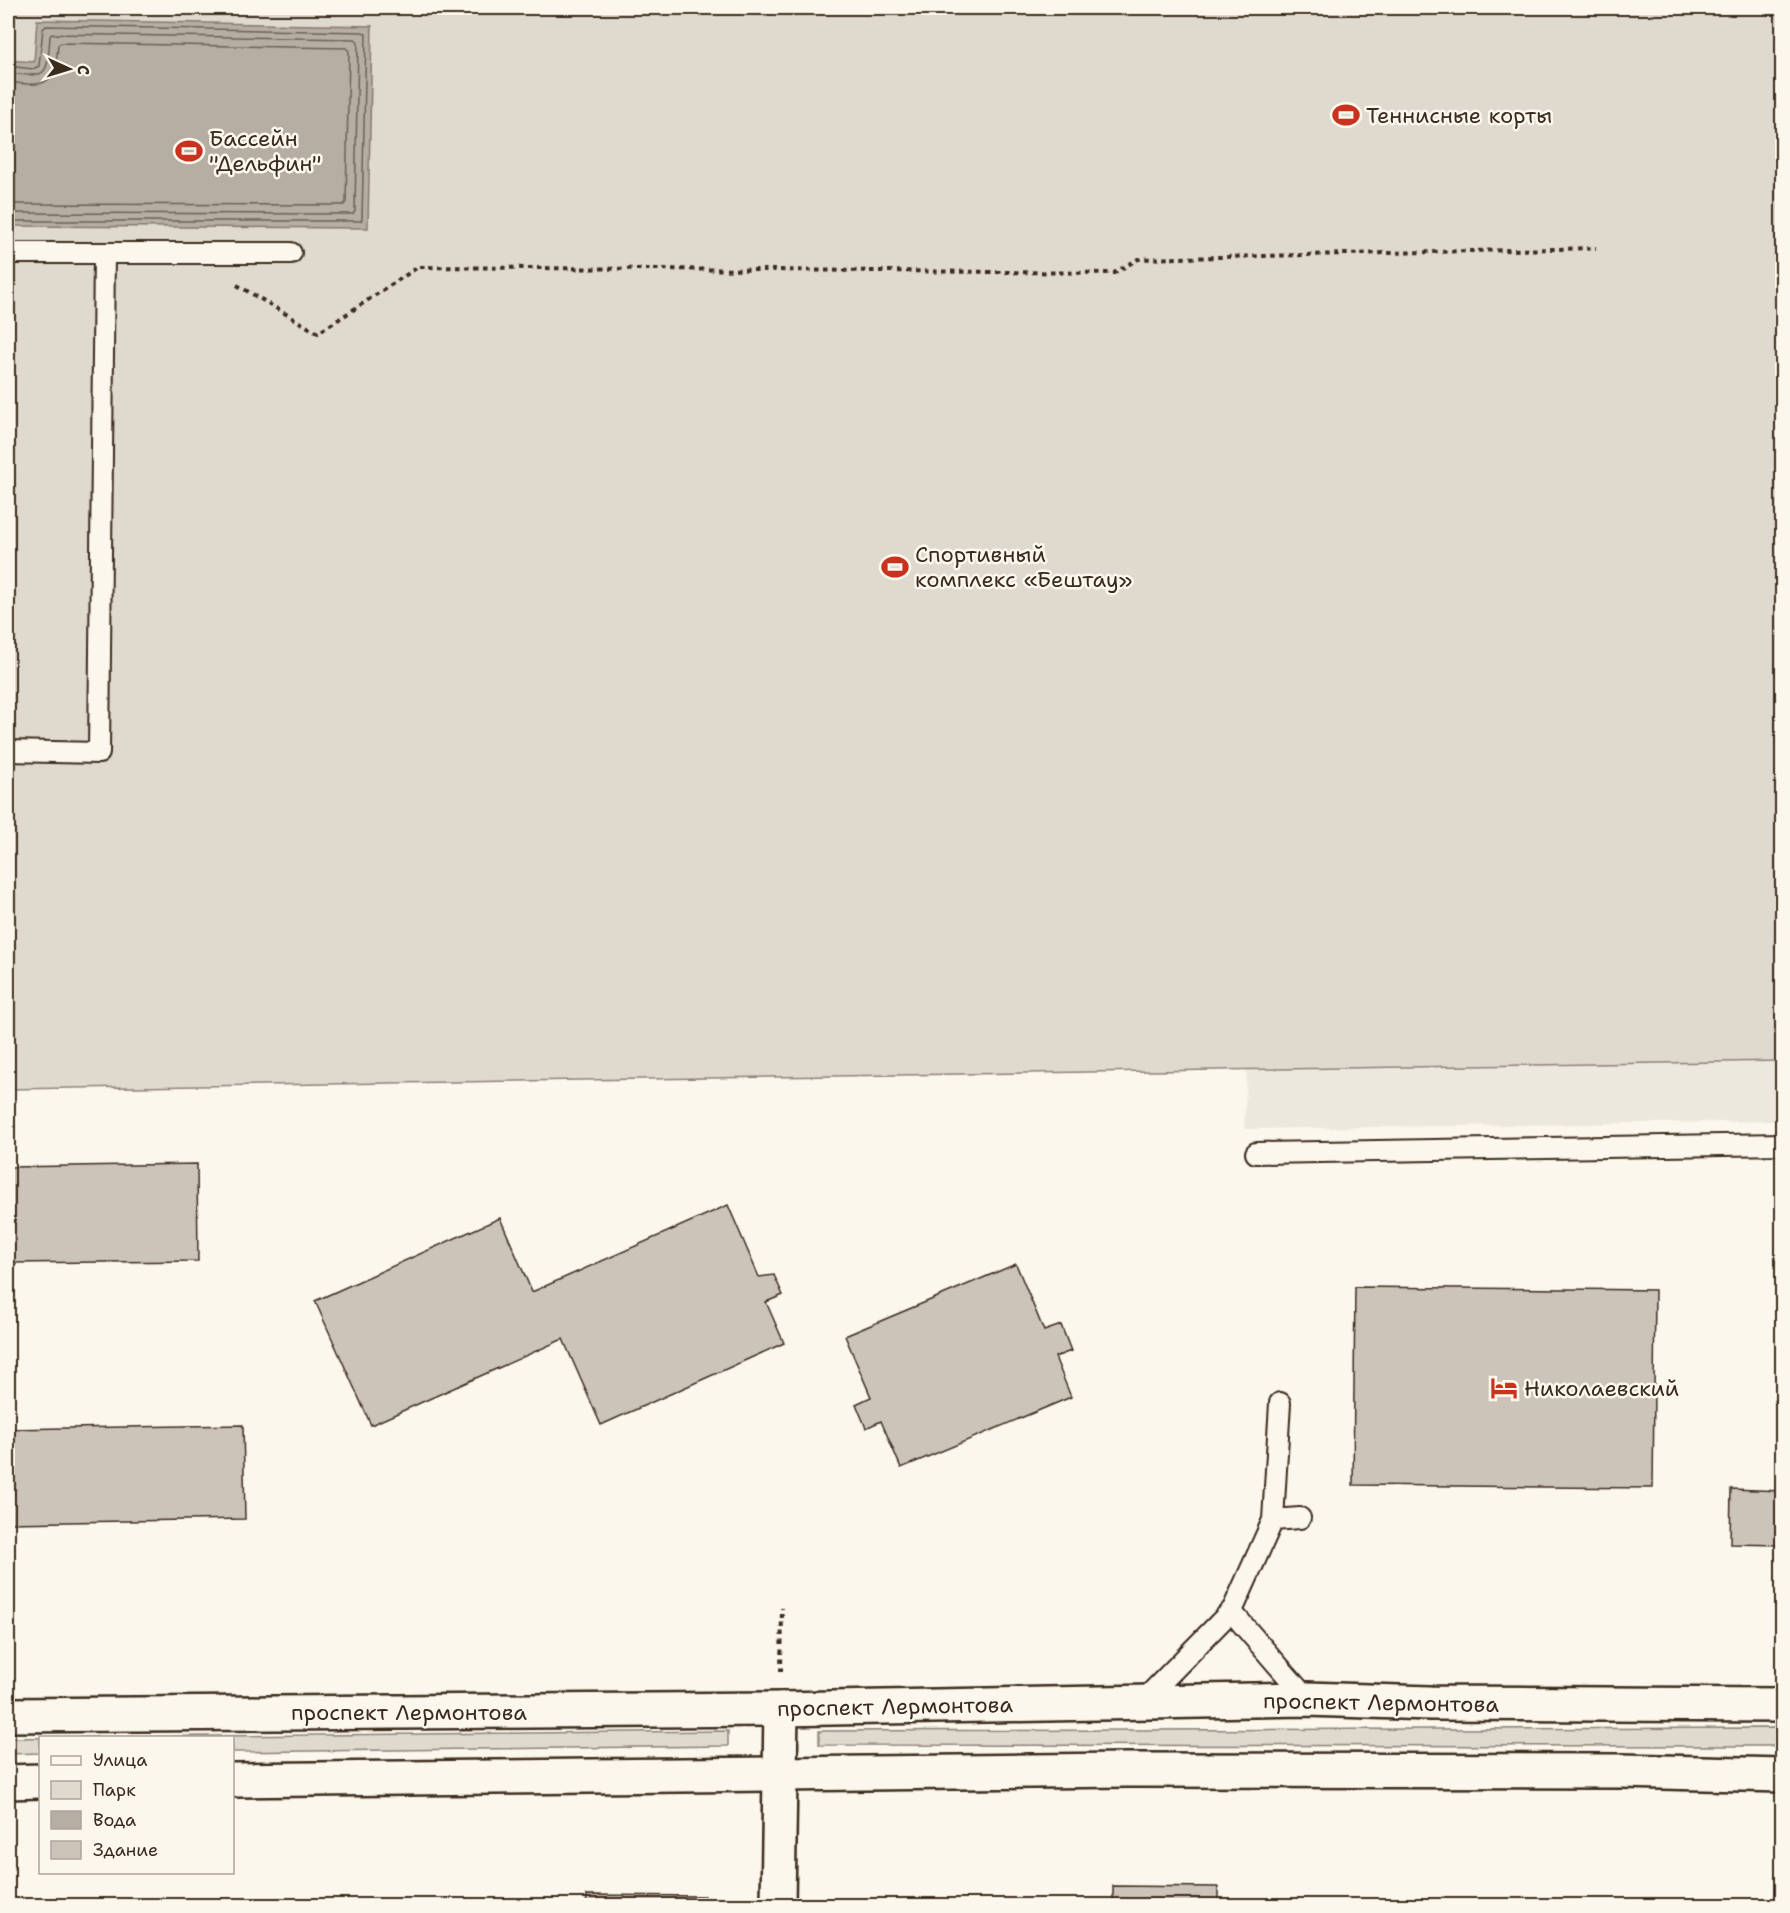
<svg xmlns="http://www.w3.org/2000/svg" width="1790" height="1913" viewBox="0 0 1790 1913" font-family="'Shantell Sans',sans-serif">
  <style>
    .built { fill: #ede8dd }
    .green { fill: #dfd9ce; stroke: #8d8276; stroke-width: 1.5 }
    .water { fill: #b6aea2; stroke: #85796d; stroke-width: 1.5 }
    .lines { fill: none; stroke-linecap: round; stroke-linejoin: round }
    .shore { stroke: #6c5f53; stroke-width: 1.5 }
    .building { fill: #ccc4b9; stroke: #3b2a1e; stroke-width: 1.5 }
    .service-casing { stroke: #3b2a1e; stroke-width: 24 }
    .minor-casing { stroke: #3b2a1e; stroke-width: 38 }
    .tertiary-casing { stroke: #3b2a1e; stroke-width: 38 }
    .path { stroke: #3b2a1e; stroke-width: 4; stroke-dasharray: 4.5 4.5; stroke-linecap: butt }
    .service { stroke: #fbf7ec; stroke-width: 20 }
    .minor { stroke: #fbf7ec; stroke-width: 33 }
    .tertiary { stroke: #fbf7ec; stroke-width: 33 }
    .labels { text-anchor: middle; stroke-width: 5; stroke-linejoin: round; paint-order: stroke }
    .poi-label { font-size: 22px; fill: #3b2a1e; stroke: #fbf7ec; text-anchor: start }
    .street-label { font-size: 22px; fill: #3b2a1e; stroke: #fbf7ec }
  </style>
  <rect width="100%" height="100%" fill="#fbf7ec"/>
  <filter id="ink" filterUnits="userSpaceOnUse"><feTurbulence type="fractalNoise" baseFrequency=".0167" numOctaves="2"/><feDisplacementMap in="SourceGraphic" scale="12" xChannelSelector="R" yChannelSelector="G"/><feConvolveMatrix kernelMatrix="1 2 1 2 8 2 1 2 1" color-interpolation-filters="sRGB"/></filter>
  <g filter="url(#ink)">
    <path class="built" d="M1782,1061V1121L1244,1129L1247,1069Z"/>
    <path class="green" d="M9,8H1782V1061L8,1089Z
      M1782,1728V1746L819,1745V1731Z
      M728,1731V1746L233,1752L232,1738H40V1753L8,1754V1738Z"/>
    <path class="water" d="M37,20L372,26L368,228L8,226V60L34,62Z"/>
    <g class="lines">
      <path class="shore" d="M8,66L33,69L39,66L43,29L46,26L363,32L366,34L362,219L361,221H8
        M8,73C49,78 47,76 50,36L52,34L355,39L358,42L355,211L353,214L8,213
        M8,82C46,87 55,87 58,45L61,43L346,48L349,51L346,202L344,205L8,204"/>
    </g>
    <path class="building" d="M197,1164L198,1261L8,1263V1167Z
      M728,1205L759,1277L774,1275L783,1295L766,1302L784,1343L601,1425L563,1339L371,1425L315,1301L500,1218L532,1292Z
      M1016,1264L1044,1331L1061,1325L1071,1351L1055,1357L1071,1397L901,1468L881,1421L866,1428L856,1404L871,1397L845,1336Z
      M1355,1287L1655,1290L1653,1488L1353,1485Z
      M243,1425L245,1519L8,1523V1429Z
      M1731,1489L1782,1491V1545L1730,1544Z
      M1113,1886L1218,1887V1906H1113Z
      M587,1895L705,1896V1906H586Z"/>
    <g class="lines">
      <defs>
        <path id="service" d="M8,253H291
          M8,751L99,753L104,253
          M1256,1153L1782,1144
          M1273,1520L1300,1518
          M1231,1611L1307,1699
          M1143,1701L1233,1609L1273,1520L1280,1403"/>
        <path id="minor" d="M778,1906L781,1709"/>
        <path id="tertiary" d="M8,1715L781,1709L1307,1699L1430,1703L1782,1705
          M232,1780L1127,1770L1622,1771L1782,1775
          M8,1782L40,1781"/>
      </defs>
      <use href="#service" class="service-casing"/>
      <use href="#minor" class="minor-casing"/>
      <use href="#tertiary" class="tertiary-casing"/>
      <path class="path" d="M237,285L318,333L418,267L1114,273L1138,259L1596,248
        M781,1672L782,1608"/>
      <use href="#service" class="service"/>
      <use href="#minor" class="minor"/>
      <use href="#tertiary" class="tertiary"/>
    </g>
  </g>
  <defs>
    <symbol id="stadium-bare" viewBox="-9 -9 18 18"><path d="M0-5a6.5 5 0 1 0 0 10a6.5 5 0 1 0 0-10ZM-3.5-1.8h7v3.6h-7Z" fill="#c8321e" stroke="#fbf7ec" stroke-width="2.5" paint-order="stroke"/></symbol>
    <symbol id="hotel-bare" viewBox="-9 -9 18 18"><path d="M-6-4.5h1.5V1H6V5H4.5V3h-9V5H-6ZM-4 0a1.8 1.8 0 1 1 3.6 0ZM.5 0V-2.5h3Q6-2.5 6 0Z" fill="#c8321e" stroke="#fbf7ec" stroke-width="2.5" paint-order="stroke"/></symbol>
  </defs>
  <g fill-rule="evenodd">
    <use href="#stadium-bare" x="1327" y="96" width="38" height="38"/>
    <use href="#stadium-bare" x="170" y="132" width="38" height="38"/>
    <use href="#stadium-bare" x="876" y="548" width="38" height="38"/>
    <use href="#hotel-bare" x="1485" y="1369" width="38" height="38"/>
  </g>
  <g class="labels">
    <g class="poi-label">
      <text x="1366" y="123">Теннисные корты</text>
      <text x="209" y="146">Бассейн<tspan x="209" dy="25">"Дельфин"</tspan></text>
      <text x="915" y="562">Спортивный<tspan x="915" dy="25">комплекс «Бештау»</tspan></text>
      <text x="1524" y="1396">Николаевский</text>
    </g>
    <g class="street-label">
      <text transform="translate(1381 1702) rotate(1)" y="8">проспект Лермонтова</text>
      <text transform="translate(895 1706) rotate(-1)" y="8">проспект Лермонтова</text>
      <text x="409" y="1720">проспект Лермонтова</text>
    </g>
  </g>
  <rect width="1790" height="1913" fill="none" stroke="#fbf7ec" stroke-width="30"/>
  <rect x="15" y="15" width="1760" height="1883" fill="none" stroke="#3b2a1e" stroke-width="2" filter="url(#ink)"/>
  <rect x="39" y="1736" width="195" height="138" fill="#fbf7ec" stroke="#aea59a" stroke-width="1.5"/>
  <rect x="51" y="1756" width="30" height="9" fill="#fbf7ec" stroke="#aea59a" stroke-width="1.5"/>
  <text x="93" y="1766" font-size="18" fill="#3b2a1e">Улица</text>
  <rect x="51" y="1781" width="30" height="18" fill="#dfd9ce" stroke="#aea59a" stroke-width="1.5"/>
  <text x="93" y="1796" font-size="18" fill="#3b2a1e">Парк</text>
  <rect x="51" y="1811" width="30" height="18" fill="#b6aea2" stroke="#aea59a" stroke-width="1.5"/>
  <text x="93" y="1826" font-size="18" fill="#3b2a1e">Вода</text>
  <rect x="51" y="1841" width="30" height="18" fill="#ccc4b9" stroke="#aea59a" stroke-width="1.5"/>
  <text x="93" y="1856" font-size="18" fill="#3b2a1e">Здание</text>
  <g transform="translate(69 69) rotate(94)" stroke="#fbf7ec" stroke-width="4.5" paint-order="stroke">
  <path d="M0-4.5L10 22L0 15L-10 22Z" fill="#3b2a1e"/>
  <text y="-9" font-size="16" font-weight="bold" text-anchor="middle" fill="#3b2a1e">С</text>
  </g>
</svg>
